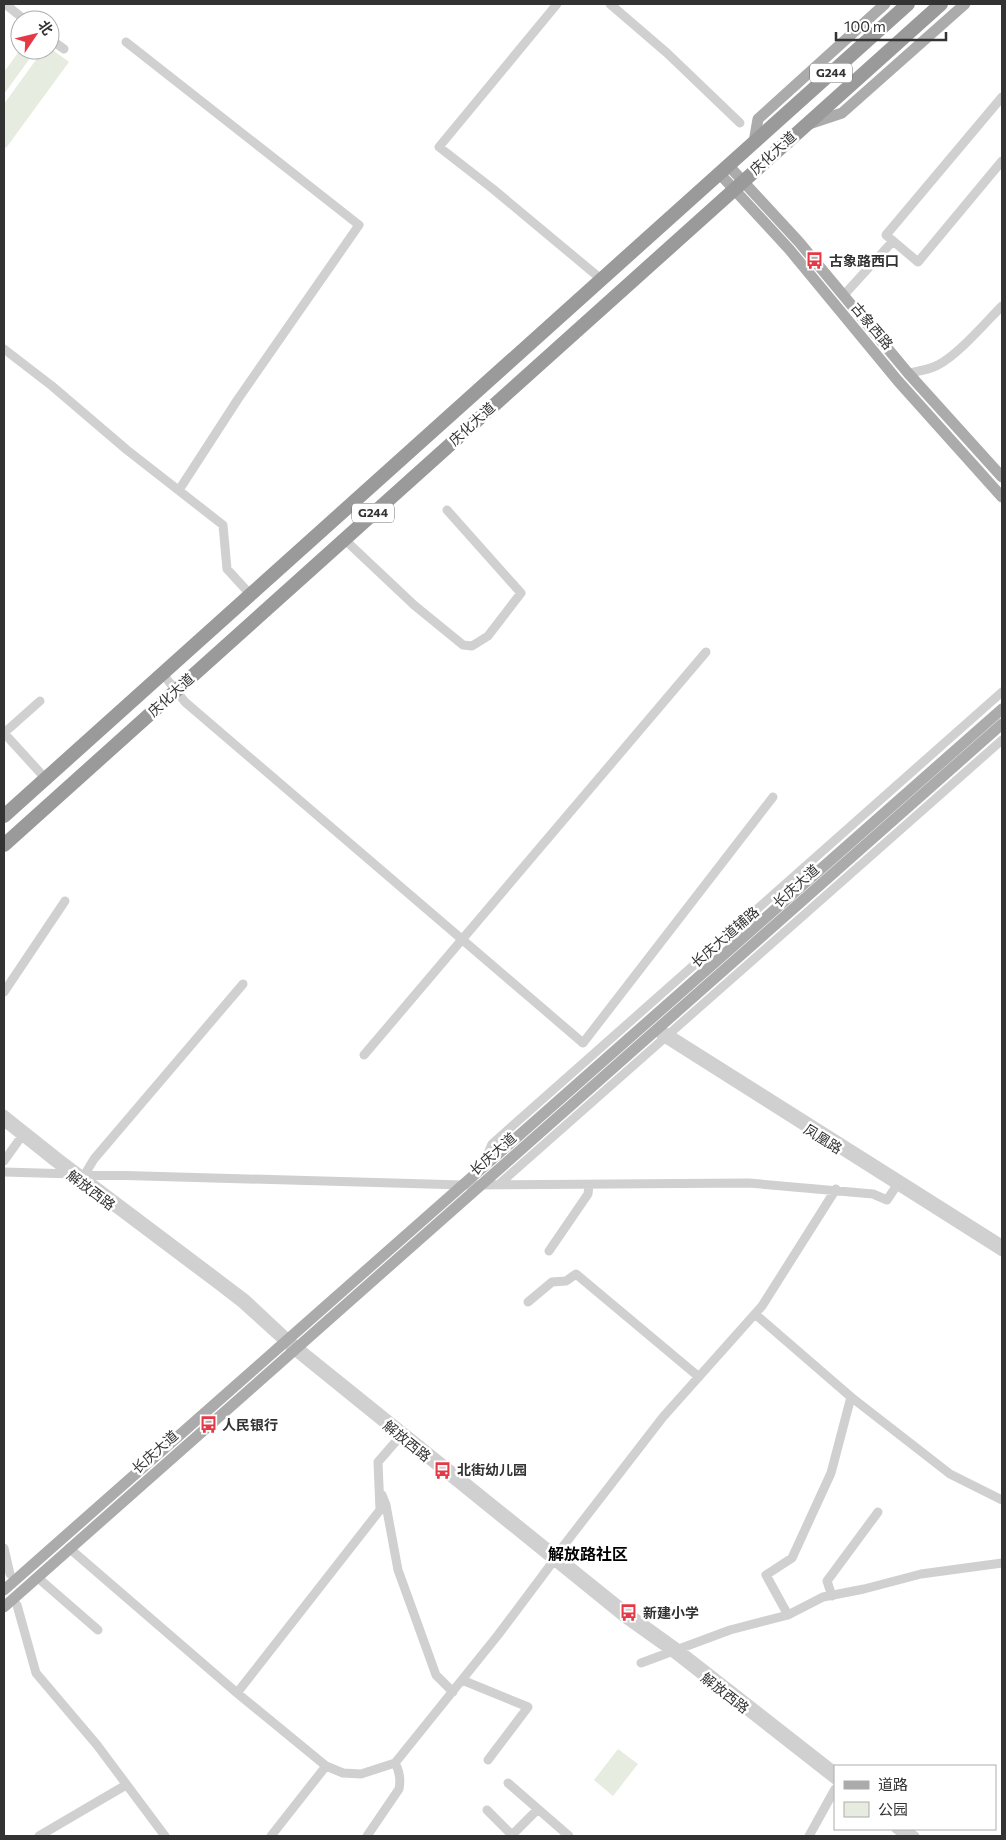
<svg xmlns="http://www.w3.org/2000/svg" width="1006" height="1840" viewBox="0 0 1006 1840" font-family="Commissioner,'Noto Sans SC',sans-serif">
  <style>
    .green { fill: #e6ecdf }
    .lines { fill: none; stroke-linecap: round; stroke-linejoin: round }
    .minor { stroke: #d0d0d0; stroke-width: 9 }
    .major { stroke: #ababab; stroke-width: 11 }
    .highway { stroke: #9a9a9a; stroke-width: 14 }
    .labels { text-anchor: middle; stroke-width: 5; stroke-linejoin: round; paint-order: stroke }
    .shield { fill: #fff; stroke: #707070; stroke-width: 1 }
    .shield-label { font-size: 12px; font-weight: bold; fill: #333 }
    .street-label { font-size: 14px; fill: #333; stroke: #fff }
    .poi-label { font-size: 14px; font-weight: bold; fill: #333; stroke: #fff; text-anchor: start }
    .quarter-label { font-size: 16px; font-weight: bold; fill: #000; stroke: #fff }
  </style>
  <rect width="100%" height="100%" fill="#fff"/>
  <path class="green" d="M50,48L69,62L6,148L4,146V104L43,50H50Z
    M20,50H36L4,94V72Z
    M618,1749L638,1764L613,1796L594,1780Z"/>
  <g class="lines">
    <path class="minor" d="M5,4L25,20
      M557,4L439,147L493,189L601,279
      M610,4L667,53L740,123
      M50,39L64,49
      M126,42L359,225L238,399L179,490
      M1002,97L886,235L918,262L1002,161
      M843,296L893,241
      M4,349L52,386L127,450L223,525L227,569L249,593
      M908,373C919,371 929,370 938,365C958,355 985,323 1002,306
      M344,539L414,605L463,645L472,646L488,636L521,593L447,510
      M162,673L185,702L583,1043L773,797
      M4,733L45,778
      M4,733L40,701
      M4,992L65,901
      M666,1032L1002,1244
      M661,1036L1002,1252
      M364,1055L706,652
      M4,1114L58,1157L245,1298L291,1341L629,1613L679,1649L835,1771
      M4,1122L54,1162L219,1286L241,1303L293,1350L624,1618L669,1650L835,1780
      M4,1161L24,1133
      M482,1167L492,1144L1002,692
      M4,1172L463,1185L749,1183L873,1194L887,1200L897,1185
      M85,1174L94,1159L243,984
      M498,1185L1002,740
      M549,1251L588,1194L589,1185
      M528,1302L552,1282L566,1281L576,1274L699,1377
      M755,1314L851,1397L950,1474L1002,1500
      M382,1495L386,1505L398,1570L410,1603L436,1675L453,1692
      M4,1548L10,1574
      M69,1548L237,1693L326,1766L343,1773L361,1774L395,1763L498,1635L549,1567L561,1549L663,1417L762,1306L836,1189
      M37,1577L98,1630
      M832,1596L827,1581L878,1512
      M17,1605L36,1673L97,1745L165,1836
      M788,1615L766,1575L792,1558L831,1473L851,1397
      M641,1663L730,1630L788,1615L823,1597L864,1589L921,1574L1002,1563
      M462,1680L528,1707L488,1760
      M237,1693L380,1510L378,1462L404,1432
      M508,1783L569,1836
      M487,1810L513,1836
      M896,1829L905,1836
      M906,1829L915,1836
      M512,1835L538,1809
      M39,1836L126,1785
      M271,1836L326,1766
      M367,1836L399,1789C401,1779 400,1772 395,1763
      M809,1836L835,1789"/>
    <path class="major" d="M809,124L842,113L965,4
      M754,142L758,119L885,4
      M728,165L799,242L908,373L1002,477
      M719,173L789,249L898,381L1002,497
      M4,1590L1002,709
      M4,1607L1002,724"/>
    <path class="highway" d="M4,816L908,4
      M4,845L941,4"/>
  </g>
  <defs>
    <symbol id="bus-bare" viewBox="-9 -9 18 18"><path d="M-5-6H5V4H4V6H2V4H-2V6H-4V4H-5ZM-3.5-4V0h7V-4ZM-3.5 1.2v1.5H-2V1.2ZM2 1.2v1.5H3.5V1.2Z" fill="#e63946" stroke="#fff" stroke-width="2.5" paint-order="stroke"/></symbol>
  </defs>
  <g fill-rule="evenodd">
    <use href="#bus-bare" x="802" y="248" width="25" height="25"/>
    <use href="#bus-bare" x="196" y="1412" width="25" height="25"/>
    <use href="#bus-bare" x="430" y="1458" width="25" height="25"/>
    <use href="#bus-bare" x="616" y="1600" width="25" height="25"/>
  </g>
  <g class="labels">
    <g class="shield">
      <rect x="810" y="63.5" width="42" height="19" rx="4"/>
      <rect x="352" y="503.5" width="42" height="19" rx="4"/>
    </g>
    <g class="shield-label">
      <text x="831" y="77">G244</text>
      <text x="373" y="517">G244</text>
    </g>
    <g class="street-label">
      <text transform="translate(773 153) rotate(-42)" y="5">庆化大道</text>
      <text transform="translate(872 326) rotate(50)" y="5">古象西路</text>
      <text transform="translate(472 424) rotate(-42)" y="5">庆化大道</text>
      <text transform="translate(171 695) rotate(-42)" y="5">庆化大道</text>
      <text transform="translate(796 886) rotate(-42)" y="5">长庆大道</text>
      <text transform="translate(725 937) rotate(-41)" y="5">长庆大道辅路</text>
      <text transform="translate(823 1139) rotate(32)" y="5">凤凰路</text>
      <text transform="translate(493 1154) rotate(-41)" y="5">长庆大道</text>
      <text transform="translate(91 1190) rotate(37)" y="5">解放西路</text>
      <text transform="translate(407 1441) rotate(39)" y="5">解放西路</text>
      <text transform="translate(155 1452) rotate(-42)" y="5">长庆大道</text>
      <text transform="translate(725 1693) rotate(38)" y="5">解放西路</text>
    </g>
    <g class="poi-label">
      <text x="829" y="266">古象路西口</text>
      <text x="222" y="1430">人民银行</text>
      <text x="457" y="1475">北街幼儿园</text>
      <text x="643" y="1618">新建小学</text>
    </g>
    <g class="quarter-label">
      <text x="588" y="1560">解放路社区</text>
    </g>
  </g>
  <rect width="1006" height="1840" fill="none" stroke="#333333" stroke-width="10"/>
  <rect x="834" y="1765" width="162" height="65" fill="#ffffff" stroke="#adadad"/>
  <rect x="844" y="1781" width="25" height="8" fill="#ababab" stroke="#adadad"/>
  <text x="878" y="1790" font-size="15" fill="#333333">道路</text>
  <rect x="844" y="1802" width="25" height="15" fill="#e6ecdf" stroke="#adadad"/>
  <text x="878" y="1815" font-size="15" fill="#333333">公园</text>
  <g transform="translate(35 35) rotate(55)"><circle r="24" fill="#ffffff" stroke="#adadad"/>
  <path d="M0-4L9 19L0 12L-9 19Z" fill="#e63946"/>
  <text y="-8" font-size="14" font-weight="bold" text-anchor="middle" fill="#333333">北</text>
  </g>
  <path d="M836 32v8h110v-8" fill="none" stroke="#333333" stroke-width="2.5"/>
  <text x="844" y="32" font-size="15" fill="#333333" stroke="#ffffff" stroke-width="4" paint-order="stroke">100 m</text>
</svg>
